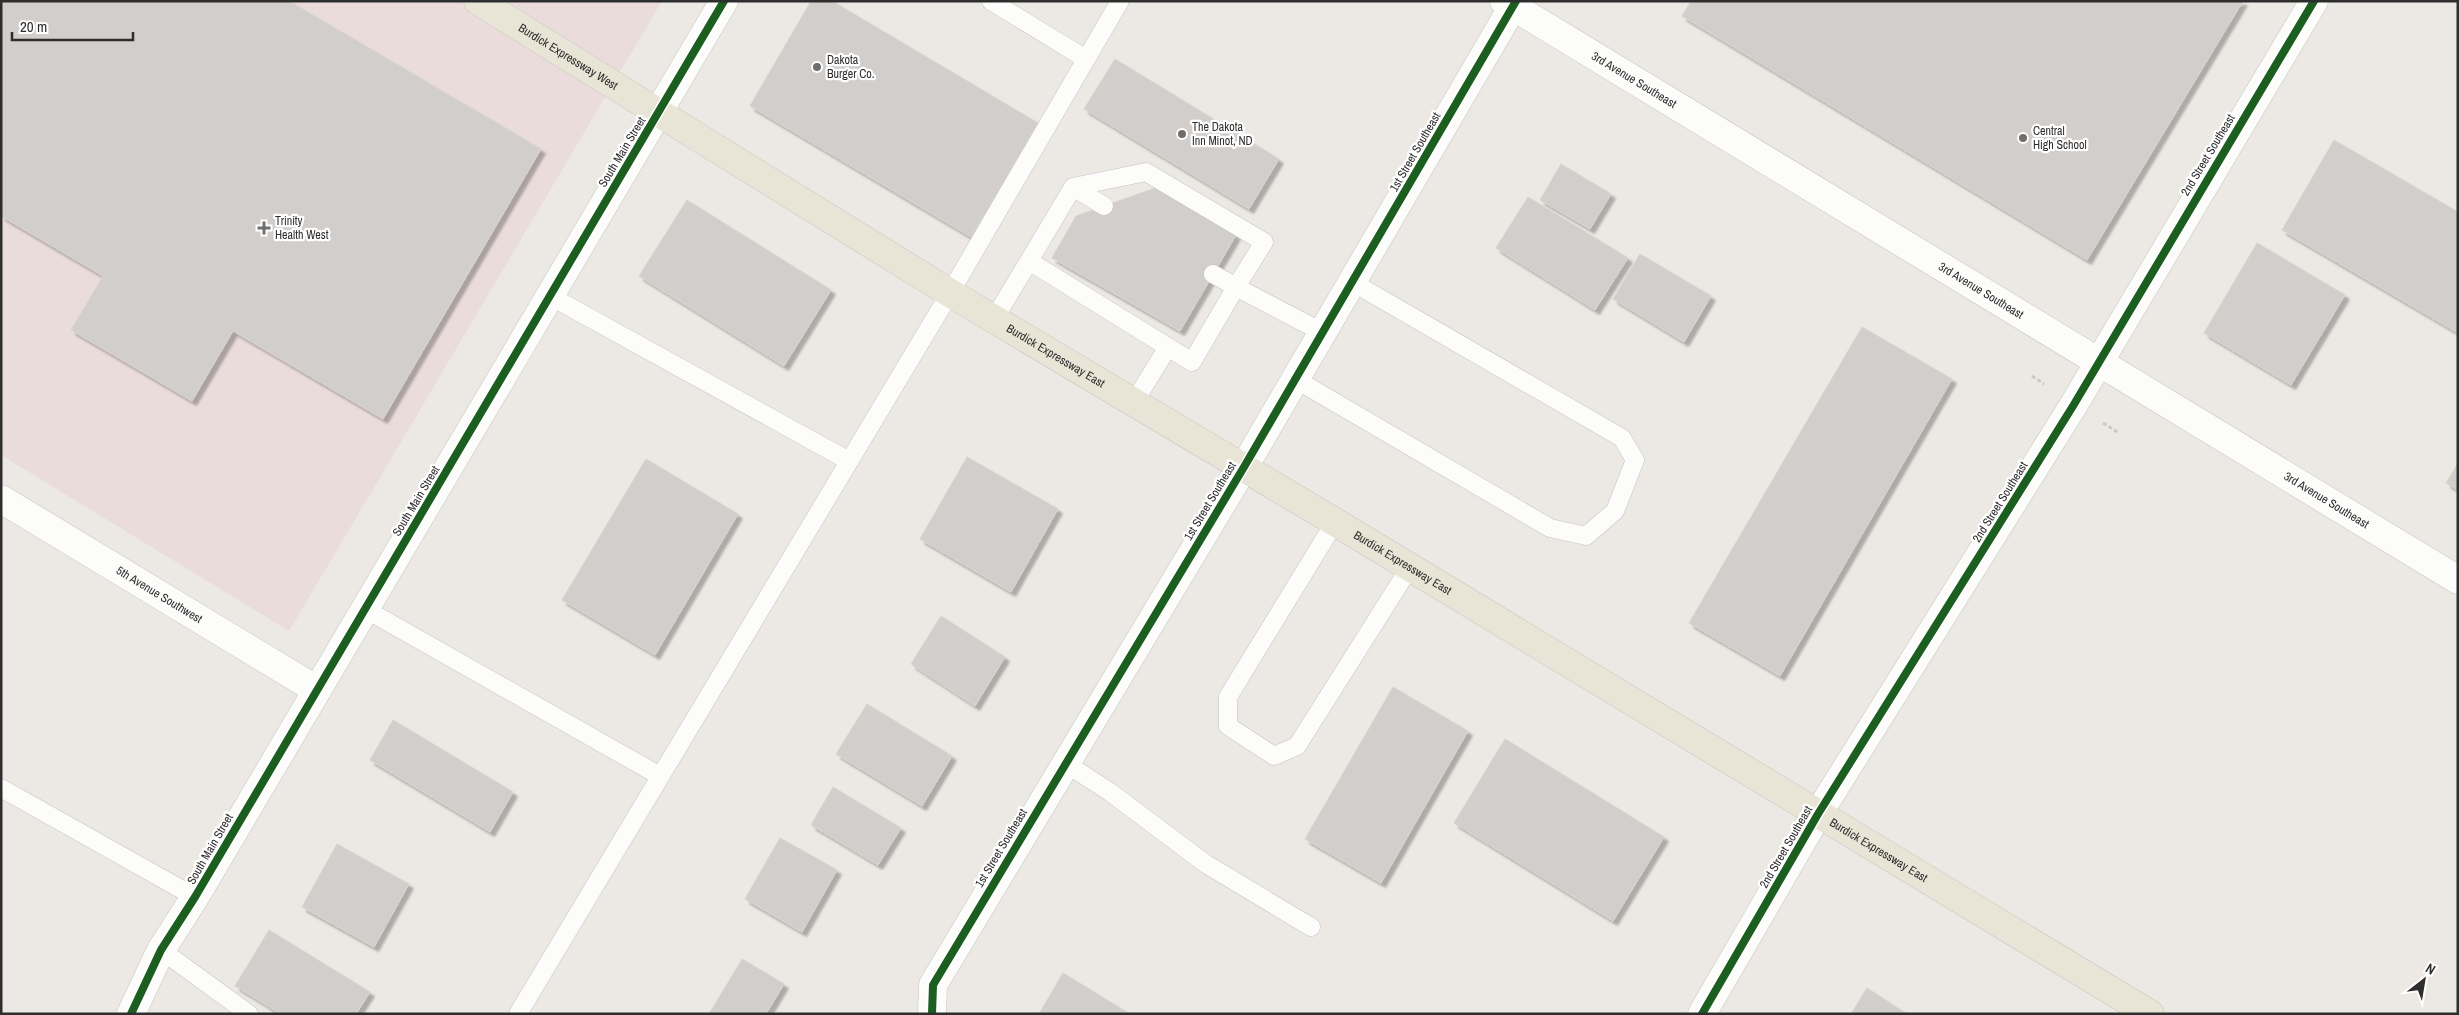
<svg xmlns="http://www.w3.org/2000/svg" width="2459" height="1015" viewBox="0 0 2459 1015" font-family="'Archivo Narrow',sans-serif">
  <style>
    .medical { fill: #e9dcdb }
    .building { fill: #d1cecb; stroke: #d7d4d0; filter: url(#shadow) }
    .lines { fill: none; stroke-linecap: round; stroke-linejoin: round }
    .lane-casing { stroke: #c5c4c5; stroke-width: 19 }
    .street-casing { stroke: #c5c4c5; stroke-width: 29 }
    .secondary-casing { stroke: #c5c4c5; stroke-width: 29 }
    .primary-casing { stroke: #c6c5c4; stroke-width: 29 }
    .path { stroke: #c9c9c8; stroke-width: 3; stroke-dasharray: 4 2.5; stroke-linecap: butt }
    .lane { stroke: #fcfcfb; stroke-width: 18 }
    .street { stroke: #fcfcfb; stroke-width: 28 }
    .secondary { stroke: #fcfcfb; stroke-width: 28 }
    .primary { stroke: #e8e4d6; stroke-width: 28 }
    .cycleway-casing { stroke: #fff; stroke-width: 11 }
    .cycleway { stroke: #1b5e20; stroke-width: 8 }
    .poi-dot { fill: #706f6e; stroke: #fff; stroke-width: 2 }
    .labels { text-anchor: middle; stroke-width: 4.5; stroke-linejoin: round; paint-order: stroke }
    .street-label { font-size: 12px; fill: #2e2e2e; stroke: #fff }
    .poi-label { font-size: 12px; fill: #2e2e2e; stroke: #fff; text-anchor: start }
  </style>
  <defs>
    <filter id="shadow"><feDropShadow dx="4.5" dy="4.5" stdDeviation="1" flood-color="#0004"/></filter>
  </defs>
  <rect width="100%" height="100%" fill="#ece8e4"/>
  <path class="medical" d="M1,1H662L289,631L1,455Z"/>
  <path class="building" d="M1,1H289L541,149L383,419L233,331L192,401L71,330L103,276L1,216Z
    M811,1H832L1038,123L971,237L750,106Z
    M1691,1H2243L2087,260L1682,16Z
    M1115,59L1279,159L1249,209L1084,109Z
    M2334,140L2458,212V333L2282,230Z
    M1561,164L1611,194L1590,229L1540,200Z
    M1155,188L1236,235L1180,331L1052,258L1076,216Z
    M1528,197L1628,258L1595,310L1496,248Z
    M687,200L831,290L784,366L639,276Z
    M2257,243L2345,295L2291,385L2204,333Z
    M1640,254L1711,296L1684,342L1613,299Z
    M1862,327L1952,379L1780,676L1689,623Z
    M967,457L1058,509L1011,592L920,539Z
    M646,459L738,514L655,655L562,600Z
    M2458,463V490L2446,483Z
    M941,616L1005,657L975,706L911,664Z
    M1393,687L1468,731L1381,883L1305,839Z
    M867,704L952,756L922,806L836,754Z
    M393,720L513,792L490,832L370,760Z
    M1505,739L1664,837L1613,921L1454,823Z
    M833,787L901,828L878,865L811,825Z
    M780,838L837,870L802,932L745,899Z
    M337,844L409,884L374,947L302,907Z
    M269,930L370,992L356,1014H281L235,986Z
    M742,959L784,984L766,1014H709Z
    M1063,973L1130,1014H1039Z
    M1867,988L1907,1014H1851Z"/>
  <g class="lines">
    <defs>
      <path id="lane" d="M991,1L1086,59
        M1073,187L1104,206
        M1213,274L1236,287L1264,242L1146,172L1073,187L1029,261L1192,362L1236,287L1322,332
        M550,296L849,461
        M994,319L1029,261
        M1295,379L1550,528L1586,536L1615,511L1635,460L1622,438L1352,282
        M1134,402L1168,347
        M1335,522L1228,697V726L1274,756L1297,746L1410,567
        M365,609L660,776
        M1065,763L1110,792L1206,864L1311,927
        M1,788L195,897
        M161,950L249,1014
        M518,1014L950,293L1120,1"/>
      <g id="street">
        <path id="s1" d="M1504,1L2458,580"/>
        <path id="s2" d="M1,499L317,690"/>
        <path d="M932,1014L933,985L1244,467L1516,1"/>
        <path d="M1702,1014L1818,814L2073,406L2314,1"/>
      </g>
      <path id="secondary" d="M131,1014L161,950L195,897L724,1"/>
      <g id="primary">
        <path id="s3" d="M478,1L950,293L1335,522L2150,1014"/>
      </g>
    </defs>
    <use href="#lane" class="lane-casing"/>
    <use href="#street" class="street-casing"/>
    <use href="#secondary" class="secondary-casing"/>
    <use href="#primary" class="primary-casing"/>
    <path class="path" d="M2032,376L2044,384
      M2103,423L2119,433"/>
    <use href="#lane" class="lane"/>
    <use href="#street" class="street"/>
    <use href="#secondary" class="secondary"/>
    <use href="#primary" class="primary"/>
    <defs>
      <path id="cycleway" d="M131,1014L161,950L195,897L724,1
        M932,1014L933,985L1244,467L1516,1
        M1702,1014L1818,814L2073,406L2314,1"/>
    </defs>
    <use href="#cycleway" class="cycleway-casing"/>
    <use href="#cycleway" class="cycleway"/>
  </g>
  <g class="poi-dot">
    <circle cx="817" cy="67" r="5"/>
    <circle cx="1182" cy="134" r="5"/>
    <circle cx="2023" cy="138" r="5"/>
    <path d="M261.5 220.5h5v5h5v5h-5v5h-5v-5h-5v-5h5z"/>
  </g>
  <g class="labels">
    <g class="street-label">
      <text dy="4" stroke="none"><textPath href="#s3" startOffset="106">Burdick Expressway West</textPath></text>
      <text dy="4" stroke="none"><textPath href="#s1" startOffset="152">3rd Avenue Southeast</textPath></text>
      <text transform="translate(622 152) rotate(-59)" y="4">South Main Street</text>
      <text transform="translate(1415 152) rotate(-60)" y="4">1st Street Southeast</text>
      <text transform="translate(2208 155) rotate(-59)" y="4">2nd Street Southeast</text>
      <text dy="4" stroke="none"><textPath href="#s1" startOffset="558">3rd Avenue Southeast</textPath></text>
      <text dy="4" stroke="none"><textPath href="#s3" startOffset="678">Burdick Expressway East</textPath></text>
      <text dy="4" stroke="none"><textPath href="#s1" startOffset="962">3rd Avenue Southeast</textPath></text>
      <text transform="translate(416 501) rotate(-59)" y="4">South Main Street</text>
      <text transform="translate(1210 501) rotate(-59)" y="4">1st Street Southeast</text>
      <text transform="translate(2000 502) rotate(-58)" y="4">2nd Street Southeast</text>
      <text dy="4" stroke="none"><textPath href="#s3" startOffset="1082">Burdick Expressway East</textPath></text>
      <text dy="4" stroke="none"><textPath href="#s2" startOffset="185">5th Avenue Southwest</textPath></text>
      <text transform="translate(1786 847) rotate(-60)" y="4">2nd Street Southeast</text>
      <text transform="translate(1001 848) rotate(-59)" y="4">1st Street Southeast</text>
      <text transform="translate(210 849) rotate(-60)" y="4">South Main Street</text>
      <text dy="4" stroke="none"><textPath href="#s3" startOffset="1638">Burdick Expressway East</textPath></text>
    </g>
    <g class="poi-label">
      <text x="827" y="64">Dakota<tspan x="827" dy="14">Burger Co.</tspan></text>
      <text x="1192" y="131">The Dakota<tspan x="1192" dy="14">Inn Minot, ND</tspan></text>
      <text x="2033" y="135">Central<tspan x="2033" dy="14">High School</tspan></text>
      <text x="275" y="225">Trinity<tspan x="275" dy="14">Health West</tspan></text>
    </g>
  </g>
  <rect width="2459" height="1015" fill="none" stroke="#2e2e2e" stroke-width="5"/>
  <g transform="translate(2424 980) rotate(31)" stroke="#ffffff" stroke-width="4" paint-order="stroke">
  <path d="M0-4L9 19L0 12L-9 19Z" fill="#2e2e2e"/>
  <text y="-8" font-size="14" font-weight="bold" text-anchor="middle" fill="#2e2e2e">N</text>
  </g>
  <path d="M12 32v8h121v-8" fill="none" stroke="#2e2e2e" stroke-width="2.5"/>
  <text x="20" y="32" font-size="15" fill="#2e2e2e" stroke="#ffffff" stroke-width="4" paint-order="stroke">20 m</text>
</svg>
